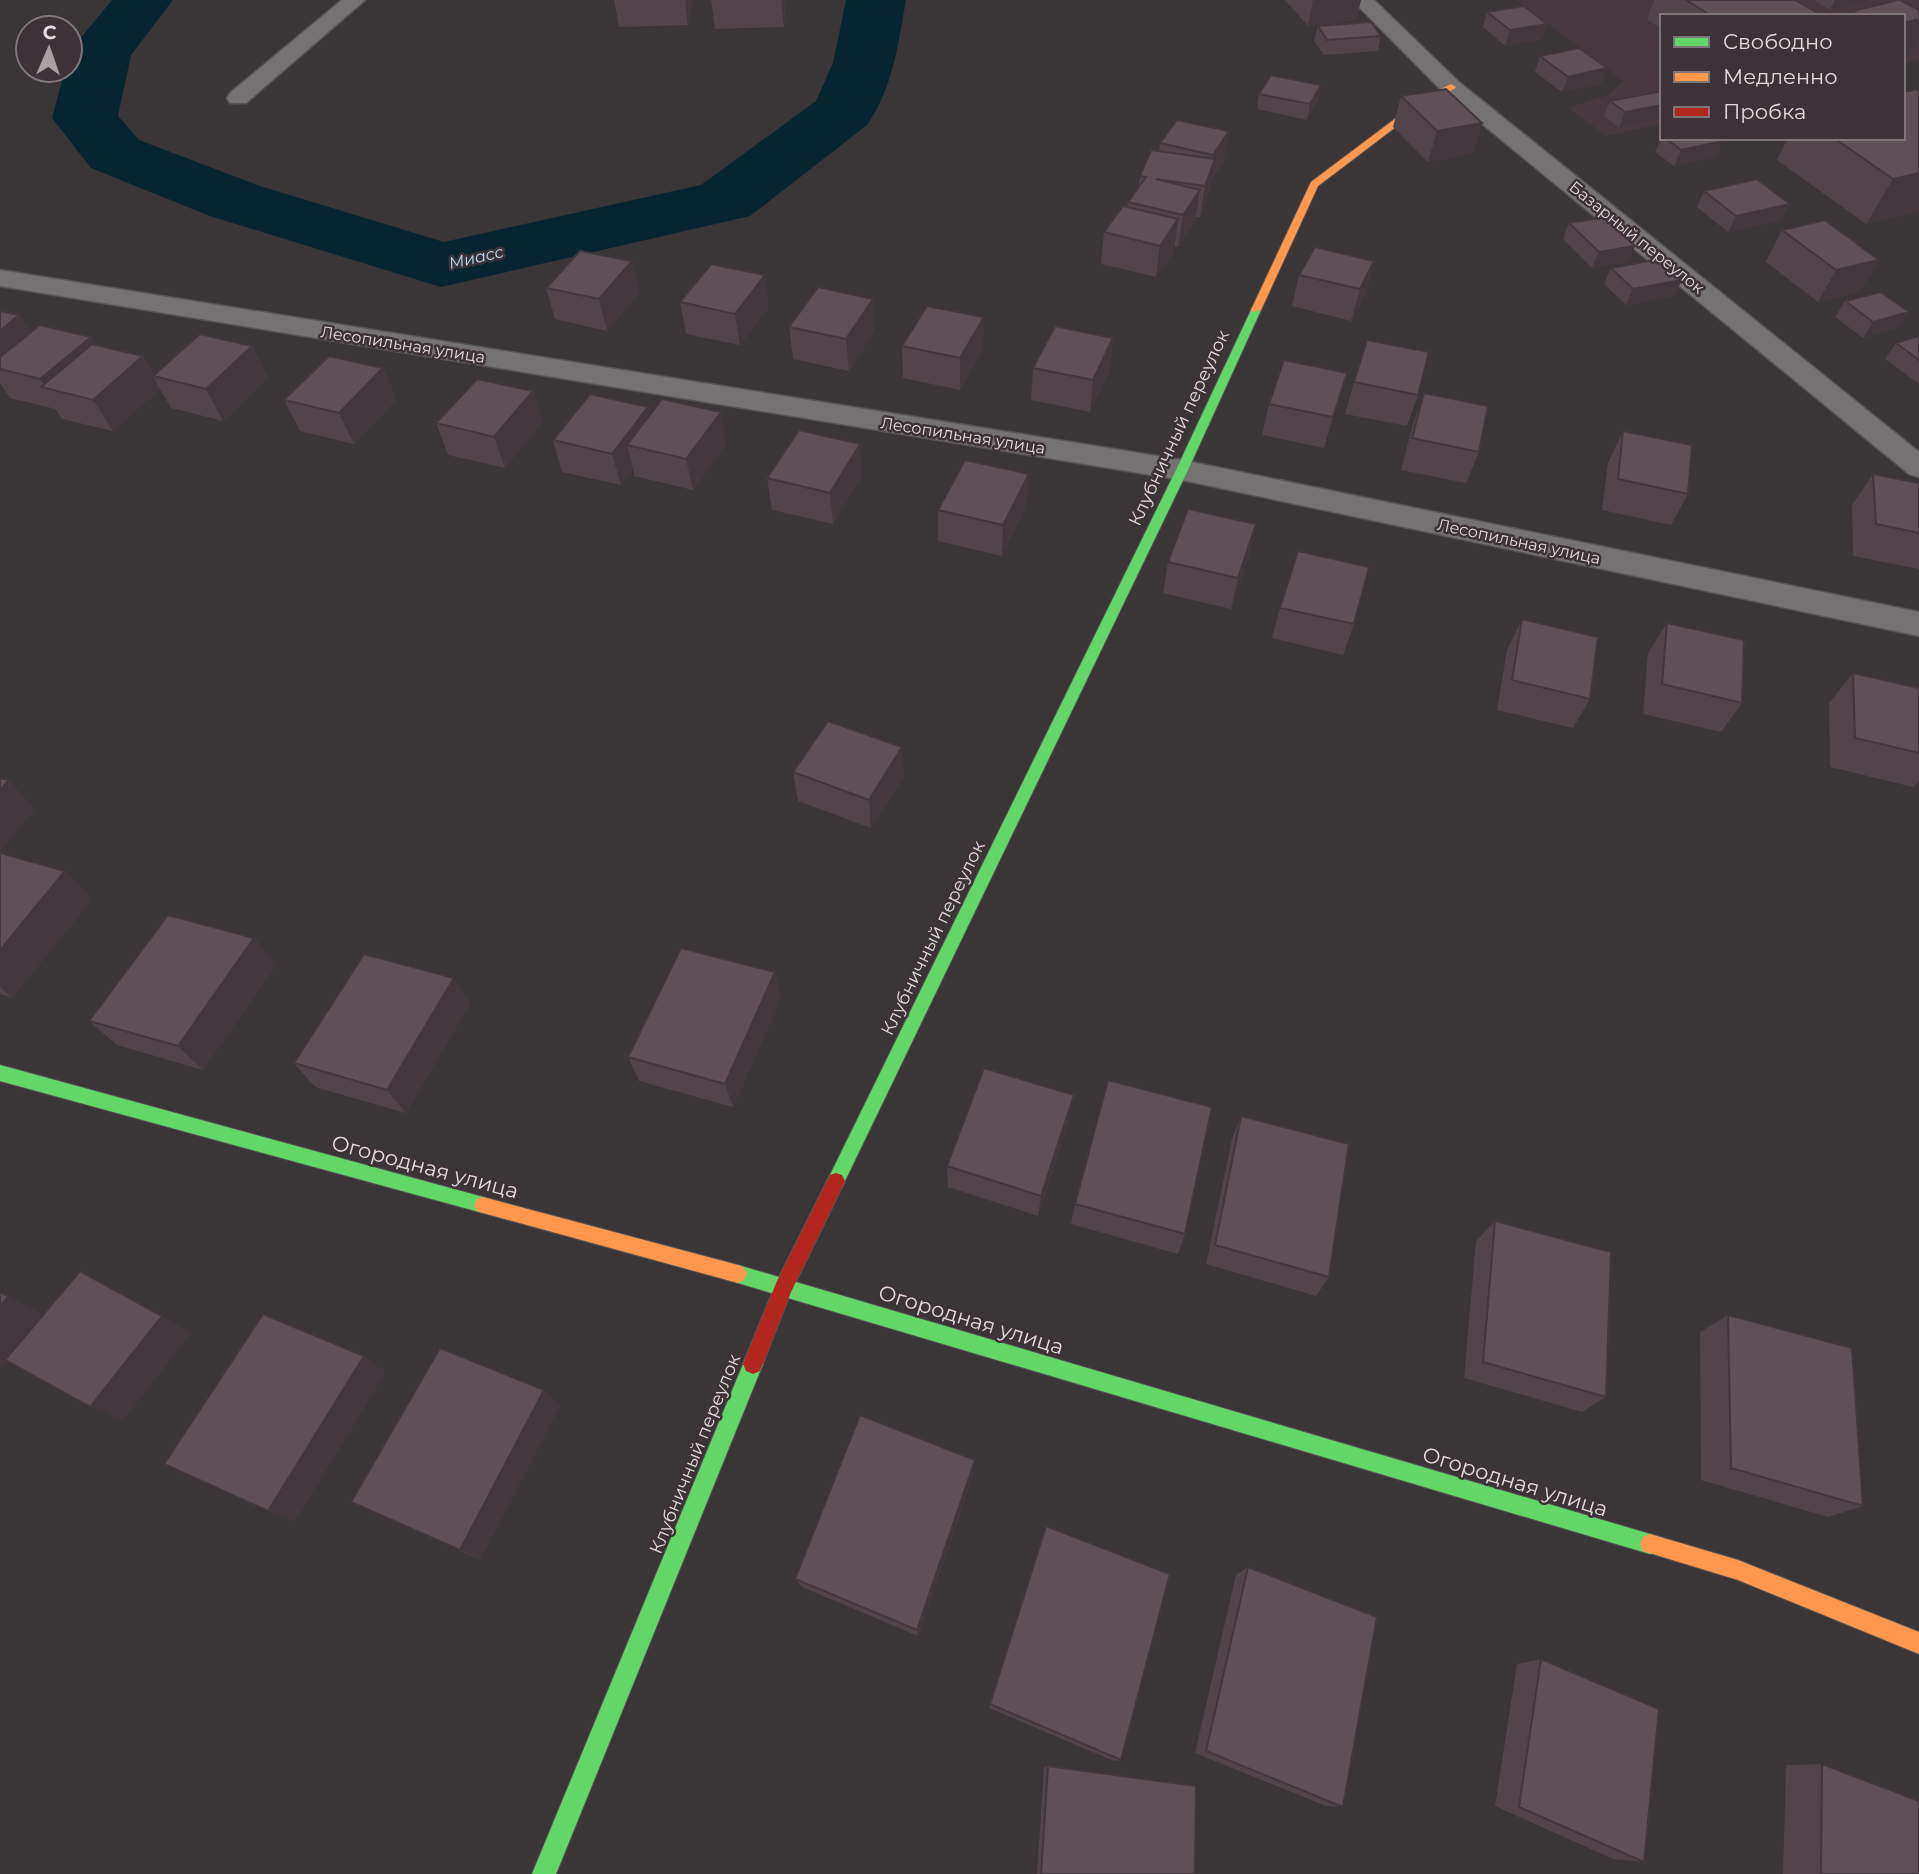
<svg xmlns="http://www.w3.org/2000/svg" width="1919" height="1874" viewBox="0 0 1919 1874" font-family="Montserrat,sans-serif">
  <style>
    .built { fill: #47383f }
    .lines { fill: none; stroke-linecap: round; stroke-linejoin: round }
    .river { fill: #072530; fill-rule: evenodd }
    .street-casing { stroke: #575455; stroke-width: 3 }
    .fast-casing { stroke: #575455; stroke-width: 2 }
    .slow-casing { stroke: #575455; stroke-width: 2 }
    .jam-casing { stroke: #575455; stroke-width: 2 }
    .street { fill: #757273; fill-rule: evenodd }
    .fast { fill: #63d668; fill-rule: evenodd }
    .slow { fill: #ff974d; fill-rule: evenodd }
    .jam { fill: #b3261e; fill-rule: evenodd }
    .wall { fill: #52444b }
    .shaded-wall { fill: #42373d }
    .building { fill: #5f4f57; stroke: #42373d; stroke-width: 2 }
    .labels { text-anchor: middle; stroke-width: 5; stroke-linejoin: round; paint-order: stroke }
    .far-street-label { font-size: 16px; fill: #e2dbde; stroke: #3d3237 }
    .far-water-label { font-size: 16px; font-style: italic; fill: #b0def3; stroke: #3d3237 }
    .street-label { font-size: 18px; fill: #e2dbde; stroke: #3d3237 }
    .near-street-label { font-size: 21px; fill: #e2dbde; stroke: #3d3237 }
  </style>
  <rect width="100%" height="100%" fill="#3a3537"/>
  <path class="built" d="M1517,0H1919V60L1903,64V16H1662V124L1606,136L1568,108L1608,95L1623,81Z"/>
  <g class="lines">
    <path class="river" d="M112,0H173L131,55L118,116L139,140L260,186L444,242L701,185L816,101L833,63L846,0H906C898,44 893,88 867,125L750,216L441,287L210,216L91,168L52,118L65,70H70V51Z"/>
    <defs>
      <path id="street" d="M342,0H365L246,103H230L227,98L230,93Z
        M1352,0H1374L1459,82L1919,452V477L1909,474L1443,92Z
        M0,270L1182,460L1919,612V636L1182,480L0,286Z"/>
      <path id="fast" d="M1252,308L1261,310L1188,470L842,1187L836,1189L830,1187L827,1181L830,1175L1176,470Z
        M0,1065L483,1197L489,1199L492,1205L489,1211L483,1213L0,1081Z
        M738,1265L1650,1534L1657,1537L1660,1544L1657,1551L1650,1554L738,1283L732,1280L729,1274L732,1268Z
        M753,1354L760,1357L763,1364L556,1874H532L746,1357Z"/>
      <path id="slow" d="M1451,84L1456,87L1454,89L1430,101L1318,186L1261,310L1252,312L1251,310L1311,182L1424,97Z
        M483,1197L738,1265L744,1268L747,1274L744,1280L738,1283L483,1213L477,1211L474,1205L477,1199Z
        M1650,1534L1738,1560L1919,1632V1654L1738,1580L1643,1551L1640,1544L1643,1537Z"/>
      <path id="jam" d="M836,1173L842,1175L845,1181L791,1292L760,1371L753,1374L746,1371L743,1364L777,1281L830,1175Z"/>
    </defs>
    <use href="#street" class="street-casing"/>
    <use href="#fast" class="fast-casing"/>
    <use href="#slow" class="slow-casing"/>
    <use href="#jam" class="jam-casing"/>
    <use href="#street" class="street"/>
    <use href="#fast" class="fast"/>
    <use href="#slow" class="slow"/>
    <use href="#jam" class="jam"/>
  </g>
  <path class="wall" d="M614,0H692L688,25L619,27Z
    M711,0H785L784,27L715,29Z
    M1285,0H1361L1356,20L1308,26Z
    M1654,0H1795L1823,16H1662V29L1647,20Z
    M1814,0H1875L1830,10Z
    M1898,0H1900L1919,10V37L1906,61H1903V16H1849L1852,11Z
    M1487,12L1547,24L1542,39L1505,46L1483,27Z
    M1318,26L1381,36L1378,51L1324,55L1314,41Z
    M1540,56L1607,68L1601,84L1562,92L1535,72Z
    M1321,85L1318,101L1307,120L1257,109L1259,94Z
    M1919,89V212L1866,224L1777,160L1788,138H1903Z
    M1662,91V119L1619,128L1604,116L1610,101Z
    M1401,96L1482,123L1473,153L1428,162L1393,127Z
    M1177,120L1224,162L1211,181L1210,190L1200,217H1196L1195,221L1178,247L1174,246V251L1156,277L1101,264L1104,232L1127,207L1128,202L1139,187L1140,176L1159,151L1160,143Z
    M1662,136V138H1719L1716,157L1674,166L1655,152Z
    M1704,191L1782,220L1728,232L1697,207Z
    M1569,223L1628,262L1592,268L1563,239Z
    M1782,230L1879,260L1860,291L1818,302L1766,262Z
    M632,261L639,293L607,331L555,319L546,288Z
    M1374,261L1366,293L1351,321L1292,306L1299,275Z
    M1611,268L1682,280L1674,296L1626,305L1604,284Z
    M1845,301L1898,328L1863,338L1835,317Z
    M680,302L769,307L740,345L686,334Z
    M0,311L19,315L31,333L91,337L96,345L143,356L154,375L252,346L268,378L223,421L171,408L160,389L113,431L62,419L55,409L10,398L0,383Z
    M789,327L875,330L849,371L793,359Z
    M1919,336V384L1885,359L1896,343Z
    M1113,338L1110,370L1090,412L1031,400L1033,368Z
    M902,346L983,349L960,390L903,378Z
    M383,368L396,400L354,444L300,431L284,400Z
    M1347,373L1324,448L1262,435L1269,404Z
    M1354,382L1418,395L1407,426L1345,414Z
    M533,391L542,423L505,468L448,455L436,423Z
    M1424,393L1479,452L1466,483L1401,470L1413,424Z
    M648,407L650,415L726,444L693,490L634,476L633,469L621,485L562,472L553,440Z
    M1623,431L1688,494L1671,525L1602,510L1608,463Z
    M1873,474L1919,483V569L1853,556L1852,505Z
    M862,475L833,524L772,510L767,478Z
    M1027,505L1002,556L938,541V510Z
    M1256,524L1249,555L1231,609L1163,593L1168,562Z
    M1280,608L1354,624L1343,655L1272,638Z
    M1522,619L1590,699L1573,728L1497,710L1507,650Z
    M1667,623L1742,703L1721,732L1643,714L1648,653Z
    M1853,673L1919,688V780L1913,787L1830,767L1829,703Z
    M793,772L904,776L871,828L798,801Z
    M0,853L65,871L92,899L12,998L0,994Z
    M254,938L276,965L203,1070L117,1045L89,1021Z
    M775,972L781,998L733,1107L639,1081L628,1057Z
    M470,1003L406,1113L315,1087L294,1063Z
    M1241,1116L1329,1277L1316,1296L1206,1264L1232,1139Z
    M1070,1118L1038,1216L948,1187L947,1166Z
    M1075,1204L1185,1234L1178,1254L1071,1224Z
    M1495,1221L1606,1397L1582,1412L1464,1378L1476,1241Z
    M1728,1315L1863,1506L1828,1517L1701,1480L1700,1332Z
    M560,1405L480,1560L351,1502Z
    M974,1473L918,1636L802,1587L795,1579Z
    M1046,1526L1121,1760L1114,1761L989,1708Z
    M1248,1567L1343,1807L1326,1806L1195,1753L1236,1575Z
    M1541,1659L1644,1862L1613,1859L1495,1806L1517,1664Z
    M1822,1764L1919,1874H1783L1786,1765Z
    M1048,1766L1195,1874H1037L1044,1767Z"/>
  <path class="shaded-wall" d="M685,0H692L688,25Z
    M781,0H785L784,27Z
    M1313,0H1361L1356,20L1308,26Z
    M1835,0H1875L1830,10Z
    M1919,19V37L1906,61H1903V23Z
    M1547,24L1542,39L1505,46L1510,30Z
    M1607,68L1601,84L1562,92L1568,77Z
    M1321,85L1318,101L1307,120L1310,104Z
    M1662,105V119L1619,128L1625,112Z
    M1482,123L1473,153L1428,162L1437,131Z
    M1229,131L1224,162L1211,181L1210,190L1200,217L1205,186L1210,171L1213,155Z
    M1723,141L1716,157L1674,166L1681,150Z
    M1919,173V212L1866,224L1893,179Z
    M1200,190L1195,221L1178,247L1183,215Z
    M1790,204L1782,220L1728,232L1736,216Z
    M1178,219L1174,251L1156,277L1160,246Z
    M1635,246L1628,262L1592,268L1599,252Z
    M1879,260L1860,291L1818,302L1836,270Z
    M632,261L639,293L607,331L599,299Z
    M1374,261L1366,293L1351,321L1360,289Z
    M765,275L769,307L740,345L735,314Z
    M1682,280L1674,296L1626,305L1633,289Z
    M873,299L875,330L849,371L846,339Z
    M1909,312L1898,328L1863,338L1873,322Z
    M19,315L40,347L0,369V331Z
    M984,317L983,349L960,390V358Z
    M91,337L110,368L47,388L40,379Z
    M1113,338L1110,370L1090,412L1093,380Z
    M252,346L268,378L223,421L206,389Z
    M143,356L155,377L153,376L160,389L113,431L93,400Z
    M383,368L396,400L354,444L339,413Z
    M1347,373L1338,404L1324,448L1333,417Z
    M533,391L542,423L505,468L494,437Z
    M648,407L655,439L627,445L633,469L621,485L612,454Z
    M721,412L726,444L693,490L686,459Z
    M860,444L862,475L833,524L830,493Z
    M1029,474L1027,505L1002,556L1003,525Z
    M1256,524L1249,555L1231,609L1238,578Z
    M902,747L904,776L871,828L869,800Z
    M9,780L35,809L0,851V790Z
    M65,871L92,899L12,998L0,987V950Z
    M254,938L276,965L203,1070L178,1046Z
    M775,972L781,998L733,1107L725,1084Z
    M454,978L470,1003L406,1113L387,1090Z
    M1074,1095L1070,1118L1038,1216L1041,1196Z
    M8,1296L43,1314L0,1370V1307Z
    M162,1316L191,1333L123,1421L90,1407Z
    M364,1356L386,1372L295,1522L268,1511Z
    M544,1390L560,1405L480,1560L460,1550Z
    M975,1460L974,1473L918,1636L917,1630Z"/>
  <path class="building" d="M1686,0H1795L1823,16H1712Z
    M1898,0H1900L1919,10V19L1903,23V16H1861L1852,11Z
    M1524,6L1547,24L1510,30L1487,12Z
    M1371,22L1381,36L1327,40L1318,26Z
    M1579,48L1607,68L1568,77L1540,56Z
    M1271,75L1321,85L1310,104L1259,94Z
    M1446,89L1482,123L1437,131L1401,96Z
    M1919,89V173L1893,179L1834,138H1903V92Z
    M1662,91V105L1625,112L1610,101Z
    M1177,120L1229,131L1213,155L1160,143Z
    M1665,138H1719L1723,141L1681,150Z
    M1151,150L1215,159L1205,186L1156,179L1200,190L1183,215L1128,202L1146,177L1140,176Z
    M1757,179L1790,204L1736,216L1704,191Z
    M1123,206L1178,219L1160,246L1104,232Z
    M1605,217L1635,246L1599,252L1569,223Z
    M1825,220L1879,260L1836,270L1782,230Z
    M1315,247L1374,261L1360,289L1299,275Z
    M580,251L632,261L599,299L546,288Z
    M1659,259L1682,280L1633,289L1611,268Z
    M711,264L765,275L735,314L680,302Z
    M818,287L873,299L846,339L789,327Z
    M1881,292L1909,312L1873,322L1845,301Z
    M927,306L984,317L960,358L902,346Z
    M0,311L19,315L0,331Z
    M40,325L91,337L40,379L0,369V357Z
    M1055,326L1113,338L1093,380L1033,368Z
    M200,334L252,346L206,389L153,376Z
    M1919,336V360L1896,343Z
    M1367,340L1429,352L1418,395L1354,382Z
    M92,344L143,356L93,400L41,387Z
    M329,356L383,368L339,413L284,400Z
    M1284,360L1347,373L1333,417L1269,404Z
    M477,379L533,391L494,437L436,423Z
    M1424,393L1488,406L1479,452L1412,438Z
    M590,394L648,407L612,454L553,440Z
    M662,399L721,412L686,459L627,445Z
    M799,430L860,444L830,493L767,478Z
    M1623,431L1692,445L1688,494L1618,479Z
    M965,460L1029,474L1003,525L938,510Z
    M1873,474L1919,483V533L1876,524Z
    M1188,509L1256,524L1238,578L1168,562Z
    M1298,551L1369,567L1354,624L1280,608Z
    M1522,619L1598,637L1590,699L1512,680Z
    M1667,623L1744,640L1742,703L1662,684Z
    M1853,673L1919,688V753L1855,738Z
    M828,721L902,747L869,800L793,772Z
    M0,778L9,780L0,790Z
    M0,853L65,871L0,950Z
    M168,915L254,938L178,1046L89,1021Z
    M681,948L775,972L725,1084L628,1057Z
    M364,954L454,978L387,1090L294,1063Z
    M984,1068L1074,1095L1041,1196L947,1166Z
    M1108,1080L1212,1107L1185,1234L1075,1204Z
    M1241,1116L1349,1144L1329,1277L1215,1245Z
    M1495,1221L1611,1252L1606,1397L1483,1362Z
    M80,1271L162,1316L90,1407L5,1360Z
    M0,1293L8,1296L0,1307Z
    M263,1314L364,1356L268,1511L164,1464Z
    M1728,1315L1852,1348L1863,1506L1731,1468Z
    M440,1348L544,1390L460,1550L351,1502Z
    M860,1415L975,1460L917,1630L795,1579Z
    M1046,1526L1170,1574L1121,1760L990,1704Z
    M1248,1567L1377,1617L1343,1807L1206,1751Z
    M1541,1659L1659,1709L1644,1862L1519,1807Z
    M1822,1764L1919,1801V1874H1821Z
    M1048,1766L1196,1786L1195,1874H1041Z"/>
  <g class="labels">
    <g class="far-street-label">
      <text transform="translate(1637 237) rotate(39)" y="6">Базарный переулок</text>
      <text transform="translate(403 344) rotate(9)" y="6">Лесопильная улица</text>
      <text transform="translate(963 435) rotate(9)" y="6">Лесопильная улица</text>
      <text transform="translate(1519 541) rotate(12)" y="6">Лесопильная улица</text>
    </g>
    <g class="far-water-label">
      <text transform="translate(476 257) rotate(-13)" y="6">Миасс</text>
    </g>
    <g class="street-label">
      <text transform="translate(1179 428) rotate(-65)" y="6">Клубничный переулок</text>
      <text transform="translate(933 938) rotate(-64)" y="6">Клубничный переулок</text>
      <text transform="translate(695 1454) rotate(-68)" y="6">Клубничный переулок</text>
    </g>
    <g class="near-street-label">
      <text transform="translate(425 1167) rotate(15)" y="7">Огородная улица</text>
      <text transform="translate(971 1320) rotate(17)" y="7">Огородная улица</text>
      <text transform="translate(1515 1482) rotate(17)" y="7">Огородная улица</text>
    </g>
  </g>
  <rect x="1660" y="14" width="245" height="126" fill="#3d3237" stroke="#7f767a" stroke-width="2"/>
  <rect x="1674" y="37" width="35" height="10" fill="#63d668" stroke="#7f767a" stroke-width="2"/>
  <text x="1723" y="49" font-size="21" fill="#e2dbde">Свободно</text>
  <rect x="1674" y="72" width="35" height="10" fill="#ff974d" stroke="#7f767a" stroke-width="2"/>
  <text x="1723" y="84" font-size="21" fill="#e2dbde">Медленно</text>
  <rect x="1674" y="107" width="35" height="10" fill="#b3261e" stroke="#7f767a" stroke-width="2"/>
  <text x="1723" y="119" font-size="21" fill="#e2dbde">Пробка</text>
  <g transform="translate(49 49) rotate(2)"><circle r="33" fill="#3d3237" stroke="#7f767a" stroke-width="2"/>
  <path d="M0-5L12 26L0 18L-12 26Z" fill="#a7a1a4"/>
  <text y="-10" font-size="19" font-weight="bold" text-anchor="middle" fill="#e2dbde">С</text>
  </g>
</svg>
